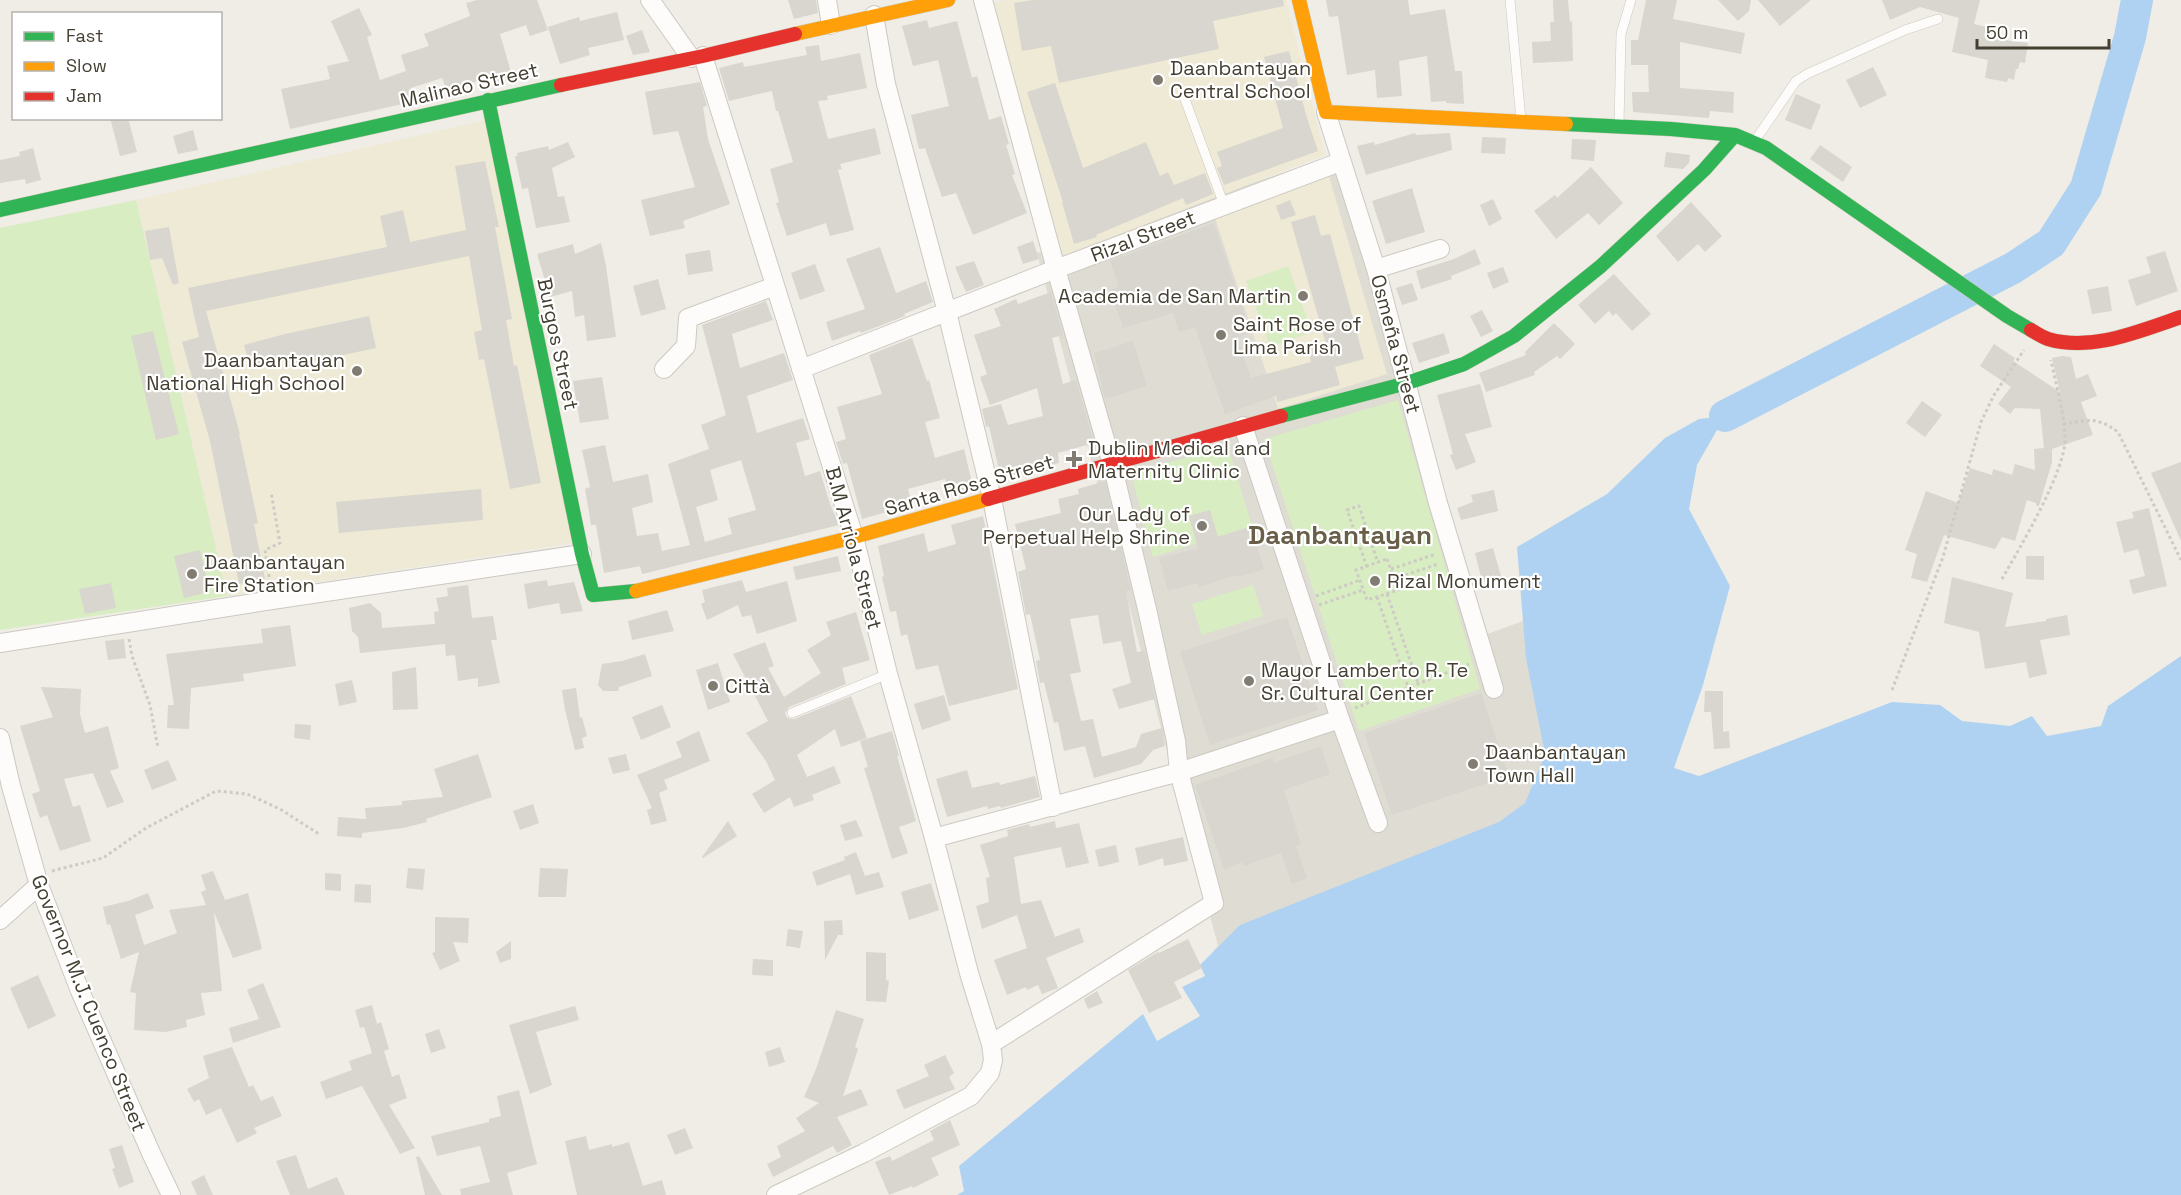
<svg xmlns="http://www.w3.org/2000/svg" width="2181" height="1195" viewBox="0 0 2181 1195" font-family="'Space Grotesk',sans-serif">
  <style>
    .industrial { fill: #dfdcd3 }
    .education { fill: #eeead6 }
    .green { fill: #d8edc2 }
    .water { fill: #b0d2f2 }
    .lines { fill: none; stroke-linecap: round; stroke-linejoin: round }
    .river { stroke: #b0d2f2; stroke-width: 32 }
    .building { fill: #d8d6ce; fill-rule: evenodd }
    .lane-casing { stroke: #cbc9c1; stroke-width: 10 }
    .street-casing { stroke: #cbc9c1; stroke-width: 20 }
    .fast-casing { stroke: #cfccbb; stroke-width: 15 }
    .slow-casing { stroke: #cfccbb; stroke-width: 15 }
    .jam-casing { stroke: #cfccbb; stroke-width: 15 }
    .path { stroke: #cecbc5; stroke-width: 3; stroke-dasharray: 3 3; stroke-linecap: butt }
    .lane { stroke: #fdfcfb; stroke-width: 9 }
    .street { stroke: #fdfcfb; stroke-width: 18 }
    .fast { stroke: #30b455; stroke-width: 14 }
    .slow { stroke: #ff9f0a; stroke-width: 14 }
    .jam { stroke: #e5322d; stroke-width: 14 }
    .poi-dot { fill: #807c71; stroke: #fff; stroke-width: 2 }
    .labels { text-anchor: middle; stroke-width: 4.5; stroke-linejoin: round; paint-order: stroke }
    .poi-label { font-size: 20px; fill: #453f32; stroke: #fff; text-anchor: start }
    .street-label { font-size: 20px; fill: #453f32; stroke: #fff }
    .district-label { font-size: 26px; font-weight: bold; fill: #695e48; stroke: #fff }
  </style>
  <rect width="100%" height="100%" fill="#efede5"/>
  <path class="industrial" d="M1344,153L1479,637L1523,621L1545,754L1525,803L1478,860L1213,951L1218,946L1037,253Z"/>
  <path class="education" d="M1006,0H1286L1325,155L1063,256L988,4Z
    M491,119L572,543L227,596L136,200Z
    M1329,176L1387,374L1278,409L1215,218Z"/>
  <path class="green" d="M136,200L227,596L0,630V228Z
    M1288,266L1312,332L1270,347L1246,281Z
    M1398,400L1480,689L1359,731L1264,439Z
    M1228,446L1252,526L1153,557L1131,473Z
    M1253,585L1263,616L1202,635L1192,604Z"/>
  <path class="water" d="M1725,416L1697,465L1689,509L1730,586L1703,685L1674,768L1699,776L1892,702L1940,705L1962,721L2010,726L2032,716L2047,736L2101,726L2108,706L2181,656V1195H957L964,1191L959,1166L1143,1014L1157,1041L1200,1016L1182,987L1205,976L1200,965L1240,925L1499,822L1525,803L1545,754L1526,658L1517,547L1607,494L1665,438L1699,419Z"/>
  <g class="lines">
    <path class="river" d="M1725,416L2013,268L2051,243L2086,188L2130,37L2137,0"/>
  </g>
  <path class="building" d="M477,0H537L548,30L530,36L526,25L500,34L513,79L486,85L484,78L448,93L442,78L411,88L416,101L290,129L281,89L330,79L327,66L349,61L331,21L359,8L372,35L367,37L380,80L406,71L401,55L429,46L424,34L470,16L466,3Z
    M788,0H816L818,13L794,19Z
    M1033,0H1283L1284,6L1213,21L1219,49L1059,83L1051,46L1022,51L1014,3Z
    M1326,0H1408L1410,15L1445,9L1455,71H1462L1464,104L1446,103V101L1431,102L1427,56L1399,61L1402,96L1377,98L1375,70L1347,75L1338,16L1329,17Z
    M1553,0H1568L1570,22L1572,21L1573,61L1533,63L1532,42L1551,41L1550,22H1554Z
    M1646,0H1677L1673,19L1745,33L1741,54L1680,42V88L1734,92L1733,113L1710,111L1709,118L1633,112L1632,92H1649L1648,65H1631V40H1638Z
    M1718,0H1751L1749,11L1738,21Z
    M1758,0H1811L1780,26Z
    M1882,0H1980L1974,24L1991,28L1989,38L2028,43L2025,63L2020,62L2018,69H2016L2014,80L2008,78L2007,82L1985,78L1988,60L1952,52L1959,18L1920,7L1890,20Z
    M617,12L624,40L588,48L590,55L560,64L548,27L579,17L580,21Z
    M927,20L929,28L957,21L972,78L977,76L989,120L1001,116L1009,144L1006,145L1015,174L1012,175L1027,213L973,235L956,193L942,197L925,148L919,149L911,115L949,106L938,60L913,66L902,26Z
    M642,30L650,52L633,55L626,36Z
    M819,45L821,61L860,53L867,88L827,96L828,100L818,101L828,139L875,128L881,154L840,164L842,169L838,170L854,230L830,236L826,223L787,236L776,203L779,202L770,169L793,162L778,111H776L772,91L729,101L719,68L743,62L744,67L807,55L805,47Z
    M1289,51L1307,118L1318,151L1224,185L1217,168L1222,166L1217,152L1283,128L1264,57Z
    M1873,67L1887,95L1860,108L1846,80Z
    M700,82L707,106L703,107L708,139L730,204L683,221L685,228L650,236L641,200L695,187L678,131L653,135L645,92Z
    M1055,83L1083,168L1146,142L1160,176L1168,172L1174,185L1205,173L1213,194L1186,205L1183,198L1096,235L1097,237L1074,244L1062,202H1063L1027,92Z
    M1796,94L1821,105L1811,130L1785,120Z
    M110,118H128L137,152L120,156Z
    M193,130L198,150L178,154L173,136Z
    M1415,133L1416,135L1450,133L1452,150L1366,175L1357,146L1374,142L1375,145Z
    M1482,137L1506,138L1505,154L1481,153Z
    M1572,139L1596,140L1594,161L1571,159Z
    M568,142L575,157L552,168L558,197L564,196L570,222L536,228L528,188L522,189L515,156H518L517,153L548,146L549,150Z
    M1820,145L1852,167L1843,182L1810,159Z
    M33,148L41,180L26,184L25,179L0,183V160L20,156L19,152Z
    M1666,152L1690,155L1689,163L1683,169L1664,167Z
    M485,161L499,227H495L512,319L506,320L514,366L517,365L541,483L510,489L484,359L479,360L474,332L482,330L469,256L206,311L240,434H239L258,523L254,524L265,579L239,584L210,441L182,342L199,337L188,288L387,247L380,216L403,210L410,242L466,230L455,166Z
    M1591,167L1623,203L1599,225L1588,213L1556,239L1534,211L1555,195L1557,198Z
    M1412,188L1425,232L1386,244L1372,201Z
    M1493,199L1502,219L1489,226L1480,205Z
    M1290,200L1296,215L1281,220L1276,206Z
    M1691,202L1722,236L1705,252L1698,244L1678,262L1656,236Z
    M1315,215L1321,236L1330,234L1364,359L1335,367L1340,385L1277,402L1276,396L1225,414L1195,327L1179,332L1173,313L1123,328L1110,290L1119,287L1110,261L1214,223L1251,333L1237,337L1251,378L1311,362L1308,349L1326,344L1291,222Z
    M169,227L179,283L173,285L162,258L150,260L145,231Z
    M1033,241L1039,259L1023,264L1017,247Z
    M601,243L606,266L616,337L587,341L584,315L575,317L572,291L550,297L537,254L573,244L575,254Z
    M880,247L896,293L926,281L933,302L904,314L905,316L861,333L860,331L832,341L826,322L865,309L846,259Z
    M1475,249L1481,264L1451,276L1452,279L1421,289L1416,271L1454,259Z
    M710,250L713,271L688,275L685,254Z
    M2165,251L2178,291L2136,306L2128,280L2151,273L2146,257Z
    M974,261L984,285L966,292L955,267Z
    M815,264L825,291L800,300L791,273Z
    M1503,267L1509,282L1493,289L1487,273Z
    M1614,274L1651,314L1632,331L1616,313L1613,316L1609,311L1595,324L1578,305Z
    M658,279L666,309L641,316L633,286Z
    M1412,283L1418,300L1402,305L1396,288Z
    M2108,286L2112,311L2092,314L2087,290Z
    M1051,292L1063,335L1052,338L1063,384L1076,380L1094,443L1058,453L1059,463L1001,479L989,426L986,427L982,409L1001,404L1008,425L1043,416L1037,388L990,405L980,377L987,374L974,335L1001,326L994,309L1016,299L1018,304Z
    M766,301L773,320L732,334L740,368L784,353L793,380L747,396L757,433L803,418L810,439L796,443L805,476L820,471L830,504L839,525L647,573L642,574L640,566L604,573L596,525H591L590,518L585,489L590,487L582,450L605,445L613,482L648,474L653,502L632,508L637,536L658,533L662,551L690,545L668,464L709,449L701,425L726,415L702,325ZM741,460L756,510L728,518L732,534L705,542L696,507L718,500L710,470Z
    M1482,310L1493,331L1481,337L1470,316Z
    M369,316L376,348L287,367L286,360L251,370L244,345L285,334Z
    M1554,323L1575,344L1560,359L1557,356L1534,372L1535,375L1486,392L1479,373L1526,355L1525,352Z
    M153,331L179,434L156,440L131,336Z
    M1444,333L1450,353L1419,363L1412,343Z
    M912,338L927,381L929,380L940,418L925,422L935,458L964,449L973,487L949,494L945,479L908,489L912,505L862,519L847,463L843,464L836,442L846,439L837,407L882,394L869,355Z
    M1133,341L1147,386L1105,399L1094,353Z
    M1994,344L2015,358L2013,361L2060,392L2052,358L2062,356L2071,357L2076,379L2088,374L2097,396L2081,402L2093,435L2052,449V462L2039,506H2036V503L2027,500L2015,541L2002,537L1995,549L1944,535L1927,582L1911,578L1917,554L1905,550L1926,491L1958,503L1970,468L1992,475L1993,469L2012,475L2015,464L2035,470L2034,449L2044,448L2040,409L2015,408L2010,414L1998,404L2011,387L1980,366Z
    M602,377L609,419L580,423L573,381Z
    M1480,384L1492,427L1465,434L1476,462L1456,470L1450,455L1453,454L1437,395Z
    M1922,401L1942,415L1925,437L1906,423Z
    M2181,462V541L2151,473Z
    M1105,481L1131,590L1126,591L1137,652L1145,651L1155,699L1119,709L1112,689L1131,683L1121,641L1103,644L1098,615L1070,619L1081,672L1070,674L1081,721L1093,719L1102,757L1136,747L1141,734L1162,728L1165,746L1153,750L1141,764L1094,778L1085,746L1064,751L1058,722L1054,723L1044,682L1040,683L1036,661L1040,660L1030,614L1026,615L1018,572L1026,569L1015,524L1061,513L1058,499L1079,494L1078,489Z
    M481,489L483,520L339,533L336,502Z
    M1494,490L1498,511L1461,520L1457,508L1473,502L1471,495Z
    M2149,508L2167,586L2133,594L2129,580L2145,576L2138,549L2124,553L2116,522L2134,518L2132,512Z
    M1210,510L1218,537L1250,527L1264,569L1238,577L1237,575L1199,587L1197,583L1168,591L1159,558L1198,548L1189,516Z
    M983,516L1018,689L949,706L938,665L916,670L907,634L901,636L896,611L890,612L882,577L884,576L878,546L924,533L928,552L956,544L951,525Z
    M1493,548L1501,576L1482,581L1475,553Z
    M200,550L210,592L184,598L174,556Z
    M838,556L841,571L796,580L793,567Z
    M2026,556H2044V580L2026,579Z
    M1952,577L2013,593L2005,627L2046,621V619L2067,615L2070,635L2040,640L2047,674L2029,678L2026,662L1985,669L1979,632L1944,623Z
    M547,580L548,586L574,582L583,611L561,614L559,603L528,609L524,584Z
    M742,580L746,592L787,581L797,621L757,634L751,615L742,617L738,605L707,620L701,604L705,602L702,590Z
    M111,583L116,608L85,614L79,589Z
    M468,585L472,618L493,616L497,640H491L500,683L478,687V678L458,681L455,655L446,656L445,644L360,653L358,637L352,631L349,608L370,603L381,613L382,628L435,624L434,612L439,611L436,598L448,596L447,588Z
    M667,610L674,631L632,640L628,621Z
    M856,612L870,660L842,668L846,684L789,707L785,713L787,718L794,719L851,696L867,738L841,747L835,729L797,755L807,777L834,766L841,783L812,795L814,800L794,807L790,797L764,813L752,794L775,780L766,761L746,733L768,721L733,654L765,642L774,666L768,668L784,697L821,673L807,650L831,635L826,622Z
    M1287,617L1318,710L1210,745L1180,652Z
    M290,625L296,666L243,674L244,681L191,688L189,729L167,728L168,705H174L166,654L263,643L261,629Z
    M124,639L126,658L108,660L105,641Z
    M645,654L652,676L619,687L618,691H603L598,685L602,664L622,661Z
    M718,663L730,702L708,710L696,670Z
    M416,667L418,709L393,710L392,672Z
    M352,680L357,702L339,706L335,684Z
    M41,687L81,689L80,714L85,733L108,726L119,768L110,771L124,802L107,808L93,773L64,779L73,807L80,805L91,841L60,851L47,815L40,818L32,794L40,791L20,726L53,717Z
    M576,688L580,718L582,717L587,736L582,738L584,748L575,750L565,710L562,690Z
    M1705,691H1723V732L1729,731L1730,748L1714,749L1711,712H1704Z
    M1481,693L1509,776L1392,815L1364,733Z
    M944,695L951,720L922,730L914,704Z
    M662,705L671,727L641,740L632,717Z
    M295,724L311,725L310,740L294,738Z
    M699,731L710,761L664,780L668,789L659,793L667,821L651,825L647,810L652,808L637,775L682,757L676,742Z
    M892,731L899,756H897L916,821L899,827L908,853L892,859L864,768L868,767L860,741Z
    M1321,746L1330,774L1284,790L1301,844L1296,846L1307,878L1292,884L1281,853L1244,866L1242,862L1224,869L1195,785L1273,758L1274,763Z
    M478,754L492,797L426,819L427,822L403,828L362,833V838L337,836L338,817L366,819L365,808L402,805V801L443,797L434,769Z
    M626,754L630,770L613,774L608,758Z
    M168,760L177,780L152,790L144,770Z
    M967,770L972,788L999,782L1000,785L1035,776L1040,797L1001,808L1000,806L988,809L987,806L947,817L936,779Z
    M533,804L539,823L520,830L513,811Z
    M856,820L863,836L845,841L840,825Z
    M728,821L737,836L703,858L702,857Z
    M1055,821L1056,828L1079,823L1089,863L1066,868L1061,847L1014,857L1021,904L1041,900L1055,937L1079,928L1084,942L1046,958L1058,988L1042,994L1038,985L1027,990L1026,987L1007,995L994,960L1027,948L1017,915L982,929L976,906L989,902L986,878L990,877L980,845L1008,836L1007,830L1029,824L1030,827Z
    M1183,837L1188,861L1164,866L1163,858L1139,866L1135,848Z
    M1116,845L1119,862L1099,867L1095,850Z
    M856,852L865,876L879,872L884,887L856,895L850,874L817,886L812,872L845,860L844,857Z
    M408,868L425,869L423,890L406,888Z
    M540,868L568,869L566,897H538Z
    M213,871L225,900L248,893L262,949L233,958L214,912L222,991L201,993L205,1015L186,1020L187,1027L166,1032L134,1030L136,993L130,992L139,952L121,959L110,924L107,925L103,907L128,901L148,893L154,908L135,915L144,945L177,933L169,910L206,905L201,892L206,890L201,875Z
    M325,873L341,874V891L325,890Z
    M931,883L939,910L909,920L901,892Z
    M355,884L371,885V903L354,902Z
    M435,917L469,918L468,943L453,942L460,961L440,970L432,953L435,952Z
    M842,920L843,935H838L825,960L824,921Z
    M788,929L803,931L800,948L786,946Z
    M1188,939L1202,968L1174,982L1182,998L1149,1013L1128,970L1158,952L1159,953Z
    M511,941V959L500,963L496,952Z
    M866,952L886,953V980L889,981L886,1002L866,1001Z
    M753,959L773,960V976L752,975Z
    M38,975L56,1016L28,1029L10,988Z
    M263,983L281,1027L233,1043L229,1028L259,1019L247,990Z
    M1097,991L1103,1003L1088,1009L1084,999Z
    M372,1005L377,1024L381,1022L389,1049L384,1051L392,1077L399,1074L407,1098L389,1105L415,1148L400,1154L362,1086L326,1099L320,1082L352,1070L349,1061L372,1053L364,1027L360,1028L355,1010Z
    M575,1006L579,1020L536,1032L552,1085L530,1094L509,1025Z
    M836,1010L864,1019L855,1047L858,1049L843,1096L861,1089L868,1105L837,1117L852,1145L837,1153L833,1146L773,1177L767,1164L781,1157L777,1146L805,1131L796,1118L819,1103L804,1097L816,1069Z
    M439,1029L446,1048L431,1053L425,1034Z
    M232,1047L249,1087L253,1085L261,1101L273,1096L282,1116L254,1128L257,1133L237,1143L221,1108L206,1115L199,1099L194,1102L187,1089L209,1078L203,1056Z
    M780,1047L785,1062L769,1067L765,1052Z
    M945,1055L954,1073L949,1077L955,1089L904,1109L896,1090L929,1076L924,1065Z
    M519,1090L537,1164L507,1173L513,1195H461L460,1189L490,1182L480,1146L437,1156L431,1136L489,1122V1119L501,1116L497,1096Z
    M950,1120L960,1145L931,1158L939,1175L913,1188L912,1186L889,1195L875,1162L890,1156L892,1161L934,1140L930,1131Z
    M685,1128L693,1148L675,1155L667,1135Z
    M586,1136L589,1150L612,1144V1147L629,1142L643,1186L662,1180L666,1195H577L565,1141Z
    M122,1145L134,1182L119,1188L112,1169L115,1168L109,1149Z
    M296,1155L308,1189L337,1177L345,1195H290L276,1161Z
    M419,1156L442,1195H425L416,1157Z
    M204,1175L213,1195H197L191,1182Z"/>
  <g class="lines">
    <defs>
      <path id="lane" d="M1510,0L1521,120
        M1183,94L1224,205
        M1619,124L1621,34L1631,0
        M1754,142L1796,81L1807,74L1905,30L1938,19
        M792,713L888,674"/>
      <path id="street" d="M650,0L691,58
        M827,0L831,25
        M983,0L1056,269L1112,464L1147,609L1176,741L1179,772L1214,903L991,1044
        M874,15L886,84L947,312L992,499L1053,807
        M703,56L854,537L888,674L934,838L969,973L991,1044L993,1060L990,1073L971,1096L864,1153L776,1195
        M1326,112L1376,269L1438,503L1494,689
        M1376,269L1440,249
        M664,369L686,346L688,318L775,286
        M801,369L1056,269L1340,162
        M1243,426L1340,719L1378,823
        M0,643L272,600L582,554
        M0,738L11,786L39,885L80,991L151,1153L171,1195
        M934,838L1179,772L1340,719
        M0,920L39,885"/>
      <path id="fast" d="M488,100L582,554L593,595L636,591
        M1566,124L1671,129L1735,135L1766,148L2007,316L2031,330
        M0,210L561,85
        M1281,416L1407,383L1464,364L1514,336L1601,266L1704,170L1735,135"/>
      <path id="slow" d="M1299,0L1326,112L1566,124
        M795,34L948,0
        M636,591L854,537L988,499"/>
      <path id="jam" d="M561,85L703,56L795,34
        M2031,330C2036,333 2042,337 2048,339C2092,352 2139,331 2181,317
        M988,499L1281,416"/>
    </defs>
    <use href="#lane" class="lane-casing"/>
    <use href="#street" class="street-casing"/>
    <use href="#fast" class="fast-casing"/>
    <use href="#slow" class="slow-casing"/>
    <use href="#jam" class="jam-casing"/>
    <path class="path" d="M2063,424C2088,420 2096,416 2118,432L2181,560
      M1387,559L1398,590L1367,600L1356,570Z
      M1367,567L1347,510L1359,506L1378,563
      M1391,569L1436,554
      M1394,579L1438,564
      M2002,579C2019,549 2067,469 2065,437C2064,411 2056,385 2051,360
      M270,583L265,550L280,543L271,492
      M1387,594L1418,683
      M1316,596L1360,580
      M1377,597L1408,687
      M1319,605L1363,590
      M129,639L132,656L150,705L158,748
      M1892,690L1943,557L1981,422L1994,395L2024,350
      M1355,708L1469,664
      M52,871L103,858L146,828L216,791L247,794L280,809L319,834"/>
    <use href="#lane" class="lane"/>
    <use href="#street" class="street"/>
    <use href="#fast" class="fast"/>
    <use href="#slow" class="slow"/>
    <use href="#jam" class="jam"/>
  </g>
  <g class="poi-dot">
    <circle cx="1158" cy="80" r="6"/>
    <circle cx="1303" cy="296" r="6"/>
    <circle cx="1221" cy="335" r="6"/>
    <circle cx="357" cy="371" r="6"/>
    <path d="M1071 450h6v6h6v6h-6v6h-6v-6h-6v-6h6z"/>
    <circle cx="1202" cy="526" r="6"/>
    <circle cx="192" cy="574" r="6"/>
    <circle cx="1375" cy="581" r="6"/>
    <circle cx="1249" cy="681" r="6"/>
    <circle cx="713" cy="686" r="6"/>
    <circle cx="1473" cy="764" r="6"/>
  </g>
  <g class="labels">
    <g class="poi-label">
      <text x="1170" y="75">Daanbantayan<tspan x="1170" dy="23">Central School</tspan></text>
      <text x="1291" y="303" text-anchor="end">Academia de San Martin</text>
      <text x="1233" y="331">Saint Rose of<tspan x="1233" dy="23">Lima Parish</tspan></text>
      <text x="345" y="367" text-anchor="end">Daanbantayan<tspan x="345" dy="23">National High School</tspan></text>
      <text x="1088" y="455">Dublin Medical and<tspan x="1088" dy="23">Maternity Clinic</tspan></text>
      <text x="1190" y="521" text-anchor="end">Our Lady of<tspan x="1190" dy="23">Perpetual Help Shrine</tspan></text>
      <text x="204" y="569">Daanbantayan<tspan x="204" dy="23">Fire Station</tspan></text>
      <text x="1387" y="588">Rizal Monument</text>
      <text x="1261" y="677">Mayor Lamberto R. Te<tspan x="1261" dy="23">Sr. Cultural Center</tspan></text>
      <text x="725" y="693">Città</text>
      <text x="1485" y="759">Daanbantayan<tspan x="1485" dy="23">Town Hall</tspan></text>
    </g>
    <g class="street-label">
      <text transform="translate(469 85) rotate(-13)" y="7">Malinao Street</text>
      <text transform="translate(1143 236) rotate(-21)" y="7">Rizal Street</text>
      <text transform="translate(558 344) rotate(78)" y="7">Burgos Street</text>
      <text transform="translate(1396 344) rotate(75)" y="7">Osmeña Street</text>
      <text transform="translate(969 485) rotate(-16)" y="7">Santa Rosa Street</text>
      <text transform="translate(854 548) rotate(75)" y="7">B.M Arriola Street</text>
      <text transform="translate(89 1003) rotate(68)" y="7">Governor M.J. Cuenco Street</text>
    </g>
    <g class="district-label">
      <text x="1340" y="544">Daanbantayan</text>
    </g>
  </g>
  <rect x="12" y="12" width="210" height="108" fill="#ffffff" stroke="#b5b2ad" stroke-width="1.5"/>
  <rect x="24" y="32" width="30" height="9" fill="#30b455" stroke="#b5b2ad" stroke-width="1.5"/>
  <text x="66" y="42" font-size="18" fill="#453f32">Fast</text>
  <rect x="24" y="62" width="30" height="9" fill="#ff9f0a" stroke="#b5b2ad" stroke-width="1.5"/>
  <text x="66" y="72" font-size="18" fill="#453f32">Slow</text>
  <rect x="24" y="92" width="30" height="9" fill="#e5322d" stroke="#b5b2ad" stroke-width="1.5"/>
  <text x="66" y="102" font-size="18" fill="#453f32">Jam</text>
  <path d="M1977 39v9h132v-9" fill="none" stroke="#453f32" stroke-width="3"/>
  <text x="1986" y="39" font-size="18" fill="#453f32" stroke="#ffffff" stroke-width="4.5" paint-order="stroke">50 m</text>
</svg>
